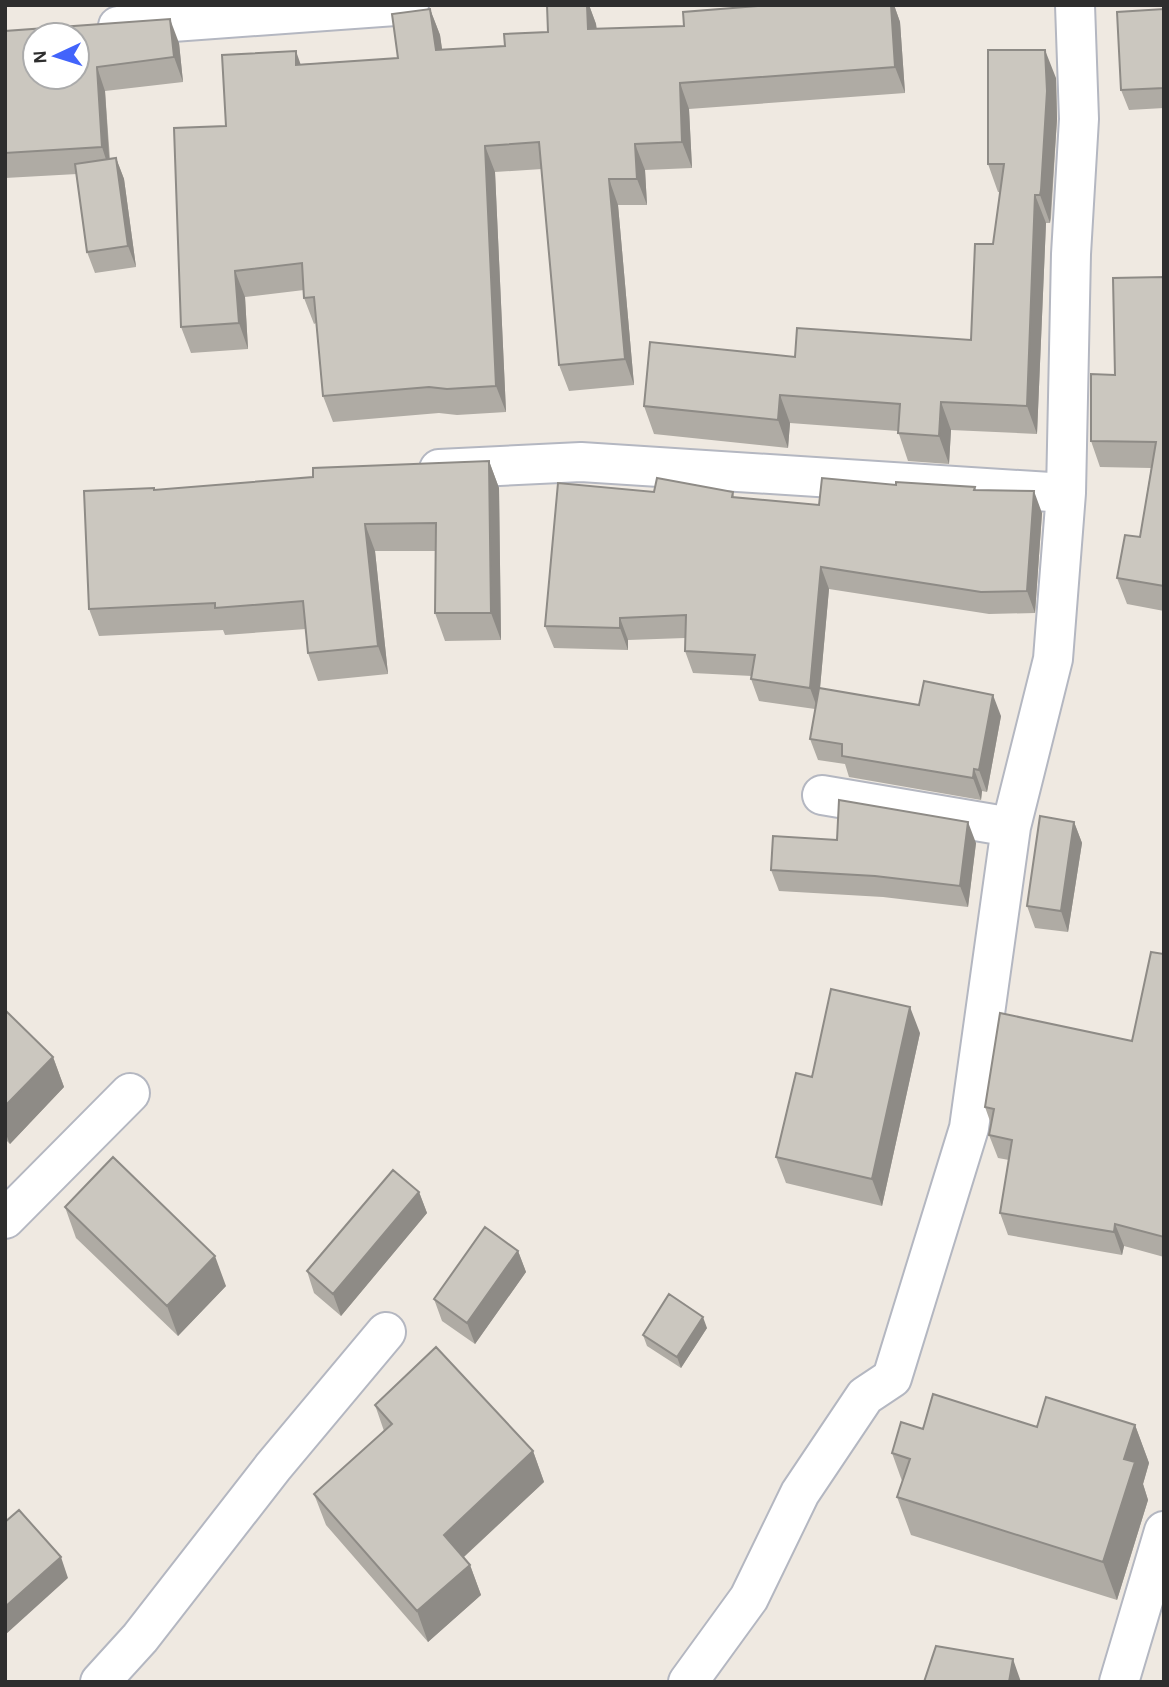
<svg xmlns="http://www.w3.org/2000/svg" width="1169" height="1687" viewBox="0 0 1169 1687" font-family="'Alegreya Sans',sans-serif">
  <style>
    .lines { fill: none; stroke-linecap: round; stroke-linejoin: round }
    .minor-casing { stroke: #b4b7c1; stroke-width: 42 }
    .tertiary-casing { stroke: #b4b7c1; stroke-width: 42 }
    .minor { stroke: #fff; stroke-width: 38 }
    .tertiary { stroke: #fff; stroke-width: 38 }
    .wall { fill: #afaba4 }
    .shaded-wall { fill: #8e8b86 }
    .building { fill: #cbc7bf; stroke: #8e8b86; stroke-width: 2; fill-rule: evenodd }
  </style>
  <rect width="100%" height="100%" fill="#efe9e1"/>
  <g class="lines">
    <defs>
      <path id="minor" d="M439,469L581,462L1066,493
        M822,795L1011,827
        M5,1219L130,1093
        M100,1682L140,1638L273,1467L386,1332
        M688,1682L749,1598L800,1493L865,1396L892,1378L969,1128L1011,827L1053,659L1066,493L1071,254L1079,119L1075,5
        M1119,1682L1164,1531"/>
      <path id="tertiary" d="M118,26L409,5"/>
    </defs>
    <use href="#minor" class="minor-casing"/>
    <use href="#tertiary" class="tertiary-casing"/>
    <use href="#minor" class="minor"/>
    <use href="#tertiary" class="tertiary"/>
  </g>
  <path class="wall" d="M547,5H589L596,24L597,29L684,26L769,5H894L900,22L905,93L689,109L692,168L645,170L647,205H618L634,385L569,391L559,365L542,169L495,172L506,412L457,415L439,413L333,422L323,396L316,323L314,324L304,298V290L245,297L248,349L191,353L181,327L226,126L301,64L398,58L430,9L440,35L442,50L505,46L548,32Z
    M1164,9V108L1129,110L1121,90Z
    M5,31L179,43L183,82L105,91L110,159L116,158L124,179L136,267L95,273L87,252L77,174L5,178Z
    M1056,78L1057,119L1051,218L1050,223H1046L1037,434L951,430L949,464L908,461L898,431L790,423L788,448L654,434L644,406L795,357L971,340L993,244L1001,192H998L988,164Z
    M1164,277V611L1127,604L1117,578L1140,537L1151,468L1100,467L1091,441L1115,375Z
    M489,461L499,488L501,640L445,641L435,613L436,551H375L388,674L318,681L308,653L306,629L225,635L223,630L99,636L89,609L155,490L313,477Z
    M896,485L975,487L976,490L1042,513L1035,613L989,614L829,589L820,688L919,705L1001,716L987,792L982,791L981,800L849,777L845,764L818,760L810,739L815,709L759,701L751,679L752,676L693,673L685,651V638L628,640V650L554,648L545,626L654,492H733L734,497L819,505Z
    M1074,822L1082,843L1068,932L1035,928L1027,906Z
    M837,840L976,843L968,907L883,897L779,891L771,870Z
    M1164,954V1257L1124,1246L1122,1255L1008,1235L1000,1213L1009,1160L998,1158L989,1135L991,1124L985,1107L1132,1041Z
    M5,1010L53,1057L64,1087L10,1144L5,1139Z
    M920,1033L882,1206L786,1183L776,1157L812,1077Z
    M419,1192L427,1213L341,1316L314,1293L307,1271Z
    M65,1207L226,1286L178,1336L76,1238Z
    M518,1251L526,1272L475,1344L442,1321L434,1299Z
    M707,1328L681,1368L647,1346L643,1335Z
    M375,1405L533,1451L544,1482L464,1557L470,1565L481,1595L428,1642L326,1525L314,1494L384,1431Z
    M1135,1425L1149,1463L1143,1484L1148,1500L1117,1600L911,1535L897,1497L902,1481L892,1453L923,1429Z"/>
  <path class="shaded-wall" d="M587,5H589L596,24L598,55L588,29Z
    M891,5H894L900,22L905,93L895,67Z
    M430,9L440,35L446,76L436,50Z
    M170,19L179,43L183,82L174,57Z
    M1045,50L1056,78L1057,119L1050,223L1040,195Z
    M296,51L305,77L296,65Z
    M97,67L105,91L110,172L102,147Z
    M680,83L689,109L692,168L682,142Z
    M635,144L645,170L647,205L637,179Z
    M485,146L495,172L506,412L496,386Z
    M116,158L124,179L136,267L128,246Z
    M609,179L618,205L634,385L625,359Z
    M1035,195L1046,223L1037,434L1027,406Z
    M235,271L245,297L248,349L239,323Z
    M780,395L790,423L788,448L778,420Z
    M941,402L951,430L949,464L939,436Z
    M489,461L499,488L501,640L491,613Z
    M1034,491L1042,513L1035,613L1027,591Z
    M365,524L375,551L388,674L378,646Z
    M821,567L829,589L818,710L810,688Z
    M620,618L628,640V650L620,628Z
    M993,695L1001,716L987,792L979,770Z
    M974,769L982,791L981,800L973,778Z
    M968,822L976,843L968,907L960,886Z
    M1074,822L1082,843L1068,932L1061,911Z
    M910,1007L920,1033L882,1206L872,1179Z
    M53,1057L64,1087L10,1144L5,1132V1106Z
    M419,1192L427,1213L341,1316L333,1294Z
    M1115,1224L1124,1246L1122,1255L1114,1232Z
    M518,1251L526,1272L475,1344L467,1323Z
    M215,1256L226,1286L178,1336L167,1306Z
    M703,1317L707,1328L681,1368L677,1357Z
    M1135,1425L1149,1463L1143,1484L1148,1500L1117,1600L1103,1562L1124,1459Z
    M533,1451L544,1482L455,1565L444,1535Z
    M61,1557L68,1578L5,1635V1607Z
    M470,1565L481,1595L428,1642L417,1611Z
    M1013,1659L1021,1682H1009Z"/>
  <path class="building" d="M547,5H587L588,29L684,26L683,12L769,5H891L895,67L680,83L682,142L635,144L637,179H609L625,359L559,365L539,142L485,146L496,386L447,389L429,387L323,396L314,297L304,298L302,263L235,271L239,323L181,327L174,128L226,126L222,55L296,51V65L398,58L392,14L430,9L436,50L505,46L504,34L548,32Z
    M1164,9V88L1121,90L1117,12Z
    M170,19L174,57L97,67L102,147L5,153V31ZM35,35H77V77H35Z
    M988,50H1045L1047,91L1041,190L1040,195H1035L1027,406L941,402L939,436L898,433L900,404L780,395L778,420L644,406L650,342L795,357L797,328L971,340L975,244H993L1004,164H988Z
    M116,158L128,246L87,252L75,164Z
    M1164,277V586L1117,578L1125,535L1140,537L1156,442L1091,441V374L1115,375L1113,278Z
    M489,461L491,613H435L436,523L365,524L378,646L308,653L303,601L215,608V603L89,609L84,491L154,488V490L313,477V468Z
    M657,478L733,492L732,497L819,505L822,478L896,485V482L975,487L974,490L1034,491L1027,591L981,592L821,567L810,688L751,679L755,655L685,651L686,615L620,618V628L545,626L558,483L654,492Z
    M924,681L993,695L979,770L974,769L973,778L842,756V744L810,739L819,688L919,705Z
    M839,800L968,822L960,886L875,876L771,870L773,836L837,840Z
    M1040,816L1074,822L1061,911L1027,906Z
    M1151,952L1164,954V1237L1115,1224L1114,1232L1000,1213L1012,1140L989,1135L994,1109L985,1107L1000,1013L1132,1041Z
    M831,989L910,1007L872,1179L776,1157L796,1073L812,1077Z
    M5,1010L53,1057L5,1106Z
    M113,1157L215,1256L167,1306L65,1207Z
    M393,1170L419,1192L333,1294L307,1271Z
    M485,1227L518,1251L467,1323L434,1299Z
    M669,1294L703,1317L677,1357L643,1335Z
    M436,1347L533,1451L444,1535L470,1565L417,1611L314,1494L392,1424L375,1405Z
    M933,1394L1037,1427L1046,1397L1135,1425L1124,1459L1135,1462L1103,1562L897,1497L910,1459L892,1453L901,1422L923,1429Z
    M19,1510L61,1557L5,1607V1522Z
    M936,1646L1013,1659L1009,1682H924Z"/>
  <rect width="1169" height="1687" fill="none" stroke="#2e2e2e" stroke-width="14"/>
  <g transform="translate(56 56) rotate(266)"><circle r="33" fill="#ffffff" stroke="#ababab" stroke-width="2"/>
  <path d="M0-5L12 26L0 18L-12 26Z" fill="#4264fb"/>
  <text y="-10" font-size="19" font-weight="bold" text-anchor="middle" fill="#2e2e2e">N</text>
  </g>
</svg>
